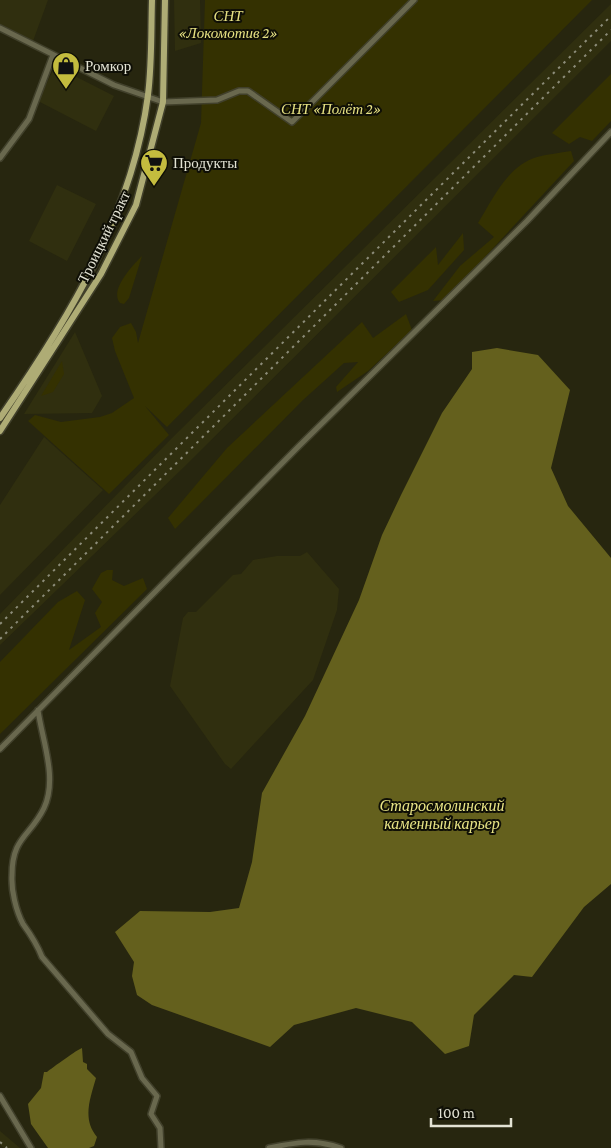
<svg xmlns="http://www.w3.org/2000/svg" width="611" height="1148" viewBox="0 0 611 1148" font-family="'Crimson Pro',serif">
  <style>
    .built { fill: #302f0f }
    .green { fill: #343101 }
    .water { fill: #64601d }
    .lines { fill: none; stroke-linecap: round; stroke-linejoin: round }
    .minor-casing { stroke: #41402b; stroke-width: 8 }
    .major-casing { stroke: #41402b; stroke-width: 9 }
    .minor { stroke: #69684e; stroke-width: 5 }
    .major { stroke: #aeac75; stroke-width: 6 }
    .rail { stroke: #8d8d7a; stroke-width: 2; stroke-dasharray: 2.5 5; stroke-linecap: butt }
    .labels { text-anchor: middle; stroke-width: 4; stroke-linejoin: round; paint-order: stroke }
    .park-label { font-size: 15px; font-style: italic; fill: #e7e283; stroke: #0f0f06 }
    .poi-label { font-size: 15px; fill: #e3e3d4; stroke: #0f0f06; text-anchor: start }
    .street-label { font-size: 15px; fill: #e3e3d4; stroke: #0f0f06 }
    .water-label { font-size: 16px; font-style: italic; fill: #e9e586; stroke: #0f0f06 }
  </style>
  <rect width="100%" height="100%" fill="#27260f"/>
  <path class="built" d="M0,0H48L33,41L0,24Z
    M174,0H200L201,43L175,51Z
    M611,4V41L184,467L0,645V614L172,438Z
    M55,66L114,96L96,131L38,101Z
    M57,185L96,204L67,261L29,241Z
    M75,332L102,396L92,413L24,414Z
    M44,437L103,490L0,595V505Z
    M307,552L339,589L337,610L313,680L231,769L225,764L170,686L183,618L188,612H196L233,575L241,574L253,560L277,556H300Z
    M0,1131L20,1148H4L0,1145Z"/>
  <path class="green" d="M205,0H592L167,427L145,406L169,435L109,494L28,421L35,415L61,422L100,417L112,413L134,398L115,351L112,338L120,327L131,323L136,332L138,343L201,123Z
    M611,74V121L592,141L580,137L569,144L552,133Z
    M571,151L574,161L445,300L433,301L460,266L494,237L478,223C493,199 507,166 537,157C548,154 560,153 571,151Z
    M463,233L464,250L428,290L399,302L391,292L436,247L438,265Z
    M142,256L129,298L124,304L120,303C109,290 133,265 142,256Z
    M406,314L412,330L368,371L337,392L336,387L358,362L344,363L303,400L175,529L168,518L227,448L362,322L373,338Z
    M62,361L64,374L53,392L41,396Z
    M107,570H113L112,580L124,586L143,578L147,589L0,734V662L58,602L77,591L85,600L69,650L101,627L95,613L102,602L92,589L101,573Z"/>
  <path class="water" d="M497,348L538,355L570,390L551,468L568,506L611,558V884L584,907L532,977L514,975L474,1015L469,1046L445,1054L412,1022L356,1008L294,1025L270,1047L152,1005L137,995L132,976L134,962L115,932L140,911L210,912L239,908L252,862L262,793L305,716L359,600L382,535L401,495L442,413L472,369V352Z
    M82,1048L83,1062L87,1064V1069L96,1078C90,1099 82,1119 97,1137L94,1146L89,1148H48L31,1124L28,1104L41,1088L44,1072H47C52,1068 78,1049 82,1048Z"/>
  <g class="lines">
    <defs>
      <path id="minor" d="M0,28L114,85L163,102L217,100L239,91H248L292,122L414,0
        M0,158L29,119L53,55
        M38,710C42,740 58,778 44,808C30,837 12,837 12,875C11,890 16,911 23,924C31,935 37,944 42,957L108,1034L131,1052L142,1078L157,1096L151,1114L160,1128L161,1148
        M0,749L299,446L527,221L611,132
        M0,1096L31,1148
        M269,1148C297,1142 314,1139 341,1148"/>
      <path id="major" d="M0,418C68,320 132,216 148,95C152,63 151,32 152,0
        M0,431L101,274L136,205L163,102L165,0"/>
    </defs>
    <use href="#minor" class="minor-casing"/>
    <use href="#major" class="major-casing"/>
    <use href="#minor" class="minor"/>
    <use href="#major" class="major"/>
    <path class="rail" d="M0,624L611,16
      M0,639L611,30
      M0,1142L7,1148"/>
  </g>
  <defs>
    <symbol id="shop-pin" viewBox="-11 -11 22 30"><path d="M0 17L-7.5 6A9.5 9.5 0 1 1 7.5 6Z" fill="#c4bc3e" stroke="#0f0f06"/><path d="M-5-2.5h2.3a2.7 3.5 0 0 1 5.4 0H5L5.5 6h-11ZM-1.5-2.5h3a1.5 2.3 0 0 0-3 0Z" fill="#111"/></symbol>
    <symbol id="supermarket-pin" viewBox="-11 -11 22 30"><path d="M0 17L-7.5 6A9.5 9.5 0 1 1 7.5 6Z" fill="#c4bc3e" stroke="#0f0f06"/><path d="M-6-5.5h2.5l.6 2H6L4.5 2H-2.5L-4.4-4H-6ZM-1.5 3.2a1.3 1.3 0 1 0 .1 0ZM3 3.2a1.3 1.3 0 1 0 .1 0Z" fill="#111"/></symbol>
  </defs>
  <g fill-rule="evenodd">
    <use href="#shop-pin" x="50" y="50" width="32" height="43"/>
    <use href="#supermarket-pin" x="138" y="147" width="32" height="43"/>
  </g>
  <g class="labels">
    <g class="park-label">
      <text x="228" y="21">СНТ<tspan x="228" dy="17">«Локомотив 2»</tspan></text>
      <text x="331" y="114">СНТ «Полёт 2»</text>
    </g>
    <g class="poi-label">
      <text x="85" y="71">Ромкор</text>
      <text x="173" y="168">Продукты</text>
    </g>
    <g class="street-label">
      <text transform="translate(104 237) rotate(-64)" y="5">Троицкий тракт</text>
    </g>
    <g class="water-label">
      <text x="442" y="811">Старосмолинский<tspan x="442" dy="18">каменный карьер</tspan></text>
    </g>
  </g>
  <path d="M431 1118v8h80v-8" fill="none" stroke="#e3e3d4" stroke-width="2.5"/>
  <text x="438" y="1118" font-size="15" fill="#e3e3d4" stroke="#0f0f06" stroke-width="4" paint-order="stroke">100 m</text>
</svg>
